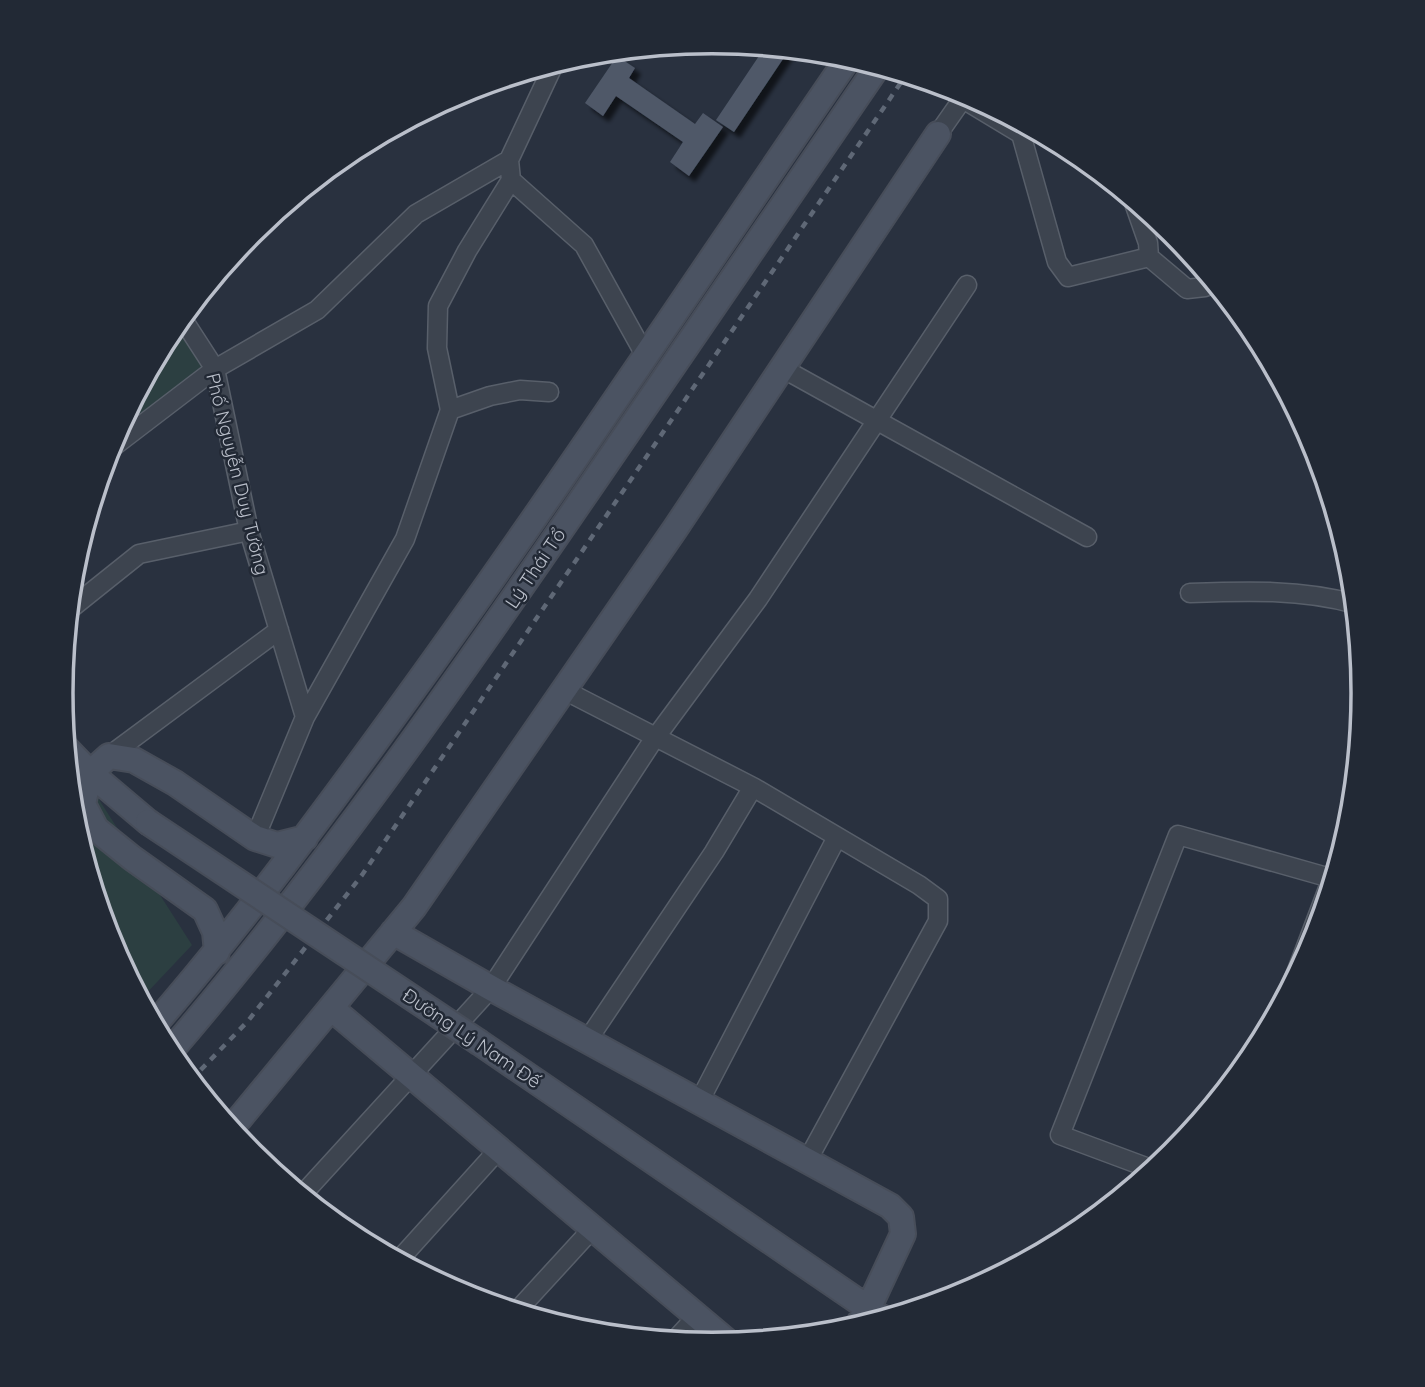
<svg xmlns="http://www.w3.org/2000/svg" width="1425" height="1387" viewBox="0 0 1425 1387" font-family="Quicksand,sans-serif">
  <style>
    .green { fill: #2c3f41 }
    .building { fill: #4f5868; filter: url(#shadow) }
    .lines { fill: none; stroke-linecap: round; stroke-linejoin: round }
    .street-casing { stroke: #585f6a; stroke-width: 21 }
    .secondary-casing { stroke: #474d59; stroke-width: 28 }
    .street { stroke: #3d444f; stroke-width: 18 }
    .secondary { stroke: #4b5362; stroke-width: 24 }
    .rail { stroke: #5f6876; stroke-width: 4.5; stroke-dasharray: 7 7; stroke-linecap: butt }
    .secondary-bridge-casing { stroke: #474d59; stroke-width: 28; stroke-linecap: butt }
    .secondary-bridge { stroke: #4b5362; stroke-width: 24 }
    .labels { text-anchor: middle; stroke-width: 5; stroke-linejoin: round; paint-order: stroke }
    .street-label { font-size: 19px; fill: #babfca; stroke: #222935 }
    .rim { fill: none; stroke: #babfca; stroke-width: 3.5 }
  </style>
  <defs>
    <filter id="shadow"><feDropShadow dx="6" dy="6" stdDeviation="2" flood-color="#0009"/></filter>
  </defs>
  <rect width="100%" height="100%" fill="#29313f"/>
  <path class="green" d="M182,318L215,369L111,444L171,331Z
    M66,748L192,945L141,999L110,942L73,820Z"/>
  <path class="building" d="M765,47L789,50L734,132L716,120Z
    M617,56L635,68L629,78L695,124L703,113L723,127L689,176L670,162L683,142L616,96L603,116L585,103Z"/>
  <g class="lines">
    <defs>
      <path id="street" d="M963,99L1021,134
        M1027,127L1021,134L1057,262L1068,277L1149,257
        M938,134L966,94
        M511,180L584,245L645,355
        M1133,200L1148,243L1149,257L1187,289L1205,287L1214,282
        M182,318L215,369L249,531L305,717
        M782,368L1087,537
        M450,410L490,396L520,390L549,392
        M109,450L215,369L317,310L416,214L509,160
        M1190,593C1245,591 1302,589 1355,604
        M69,610L139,554L249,531
        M564,690L753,787L919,885L938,899V921L807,1161
        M109,756L279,630
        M255,838L305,717L405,539L450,410L437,348L438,306L467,251L511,180L509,160L554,64
        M1290,989L1343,849
        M587,1041L714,852L753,787
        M699,1102L837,837
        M1154,1170L1060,1135L1178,835L1334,879
        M302,1195L491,988L650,745L758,599L967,285
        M398,1261L499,1149
        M516,1312L593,1228
        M674,1341L697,1316"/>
      <path id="secondary" d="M66,748L90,773L148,822
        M393,932L491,988L890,1206L901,1217L903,1234L868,1309L856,1328
        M217,952L215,932L205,910L132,858L96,829L83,804L90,773L109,756L134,760L175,783L255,838L277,845L305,838
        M331,1008L729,1343
        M154,1025C245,920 326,810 407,698C559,488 702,271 849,57
        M480,1043L884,1319
        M169,1053C324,872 461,676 595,480C689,342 784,204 878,66
        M230,1127L240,1118L414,907L675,529L938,134"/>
    </defs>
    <use href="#street" class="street-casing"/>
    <use href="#secondary" class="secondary-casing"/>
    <use href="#street" class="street"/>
    <use href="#secondary" class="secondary"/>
    <path class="rail" d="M191,1080L248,1021L362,875L906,75"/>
    <defs>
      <path id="secondary-bridge" d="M148,822L480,1043"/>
    </defs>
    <use href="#secondary-bridge" class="secondary-bridge-casing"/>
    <use href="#secondary-bridge" class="secondary-bridge"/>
  </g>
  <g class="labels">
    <g class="street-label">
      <text transform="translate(238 474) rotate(76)" y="7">Phố Nguyễn Duy Tường</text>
      <text transform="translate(535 568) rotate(-56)" y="7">Lý Thái Tổ</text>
      <text transform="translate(472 1038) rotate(34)" y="7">Đường Lý Nam Đế</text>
    </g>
  </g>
  <path d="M0 0H1425V1387H0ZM73 693a639 639 0 1 1 1278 0a639 639 0 1 1-1278 0Z" fill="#222935" fill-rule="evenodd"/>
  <path class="rim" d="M73 693a639 639 0 1 1 1278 0a639 639 0 1 1-1278 0Z"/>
</svg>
